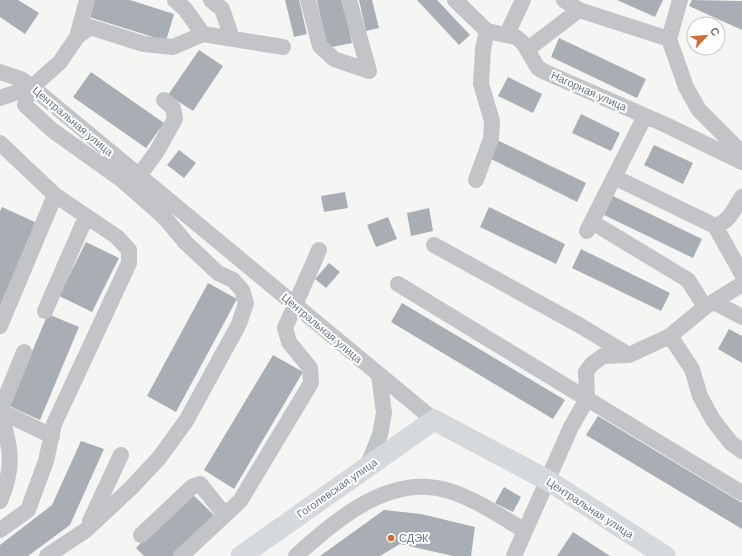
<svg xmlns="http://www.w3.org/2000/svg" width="742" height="556" viewBox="0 0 742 556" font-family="Helvetica,sans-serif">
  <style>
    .building { fill: #a8aeb4 }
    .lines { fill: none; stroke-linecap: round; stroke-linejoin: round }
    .minor { stroke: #c2c4c8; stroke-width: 16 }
    .major { stroke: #d5d8dc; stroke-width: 21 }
    .poi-dot { fill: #d16d37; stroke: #fff; stroke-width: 1.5 }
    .labels { text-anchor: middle; stroke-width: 4; stroke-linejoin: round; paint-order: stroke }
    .street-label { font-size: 11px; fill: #687381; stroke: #fff }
    .poi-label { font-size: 11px; fill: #687381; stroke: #fff; text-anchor: start }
  </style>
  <rect width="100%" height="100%" fill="#f5f6f3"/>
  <path class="building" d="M0,0H18L39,13L25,34L0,17Z
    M94,0H130L174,14L166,41L89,17Z
    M285,0H299L307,34L294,37Z
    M317,0H343L352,43L327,48Z
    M359,0H372L379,28L366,31Z
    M417,0H437L470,35L459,45Z
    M617,0H663L655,17Z
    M692,0L742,1V30L689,6Z
    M559,38L646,79L637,98L551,57Z
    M199,50L223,66L193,111L168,95Z
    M91,72L164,123L146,148L73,97Z
    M508,77L542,94L533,113L498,96Z
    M581,114L620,133L611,151L572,133Z
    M497,140L586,183L577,202L489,158Z
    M654,145L693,163L683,184L644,165Z
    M179,150L196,163L184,178L167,165Z
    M345,192L348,208L324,212L321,196Z
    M613,196L702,239L693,258L604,215Z
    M2,207L37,223L0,306V211Z
    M489,207L565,244L556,264L480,227Z
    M429,208L433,231L411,236L407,213Z
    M388,217L397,239L376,247L367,225Z
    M86,242L119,258L92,312L59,296Z
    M581,249L670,293L661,311L572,268Z
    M329,263L340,272L326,288L315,279Z
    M208,283L237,299L176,412L147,396Z
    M402,303L565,400L553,419L391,322Z
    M48,314L79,327L40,420L9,406Z
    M729,329L742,336V363L718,349Z
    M273,355L303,372L234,489L204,470Z
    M598,416L742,503V529L586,435Z
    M81,441L104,449L70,525L28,556H0V545L52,505Z
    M504,487L521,497L513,512L495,503Z
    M189,491L214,515L175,556H144L136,548Z
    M384,510L421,514L475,527L471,556H453L400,544L380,556H320Z
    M573,532L610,556H557Z"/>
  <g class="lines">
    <path class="minor" d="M175,0L185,9L203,34
      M211,0L222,9L232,38
      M308,0L320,46L334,59L369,71
      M349,0L369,71
      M455,0L487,31L516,37L523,43L538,68L545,72L666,125L742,162
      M564,0L579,10
      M507,34L523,0
      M77,37L87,0
      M669,39L680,0
      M528,49L579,10L669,39L686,87L699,110L742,153
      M0,72L21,79L32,87L434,420
      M0,98L32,87
      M0,143L55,195L117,237L129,250V263L54,424L46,461L28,510L0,530
      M139,176L157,151L175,119L173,108L164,100
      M614,177L715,226C730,222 734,208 742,197
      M476,180L491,139L492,121L481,84L483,49L487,31
      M592,222L688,280L705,307
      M715,226L742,274
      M587,231L645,116
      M434,245L579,325L629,355
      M398,284L742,493
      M714,302L742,317
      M45,311L86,217
      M0,326L55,195
      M670,336L692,369L700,396L713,420L731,443L742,451
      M0,411L24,352
      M0,411L52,436
      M0,412C11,447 15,466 0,501
      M367,467L380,435L384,413L379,375
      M90,521L121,455
      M141,535L192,487L200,484L225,515
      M47,556L86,530L131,488L159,458L186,421L239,324L246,303L242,290L233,280L218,273L186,243L165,218L122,180L52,130L25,105L27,96L32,87L60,62L77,37L90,27L144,44L173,47L203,34L283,47
      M181,556L240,501L311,383L310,368L289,342L285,328L319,250
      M296,556C335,520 389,474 446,490C472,497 502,517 525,531L571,427L587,399L586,372L592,364L603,356L629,355L670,336L705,307L742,284
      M514,556L525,531"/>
    <path class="major" d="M241,556L434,420L549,481L665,556"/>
  </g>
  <circle class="poi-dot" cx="391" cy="538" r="4"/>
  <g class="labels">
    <g class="street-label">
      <text transform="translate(589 91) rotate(24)" y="4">Нагорная улица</text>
      <text transform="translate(73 121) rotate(40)" y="4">Центральная улица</text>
      <text transform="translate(322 328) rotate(40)" y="4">Центральная улица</text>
      <text transform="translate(337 488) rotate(-35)" y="4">Гоголевская улица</text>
      <text transform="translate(590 508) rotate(33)" y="4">Центральная улица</text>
    </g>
    <g class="poi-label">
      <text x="399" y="542">СДЭК</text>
    </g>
  </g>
  <g transform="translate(706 36) rotate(64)"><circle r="19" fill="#ffffff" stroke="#c3c7cd"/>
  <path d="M0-3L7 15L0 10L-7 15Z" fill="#d16d37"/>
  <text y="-6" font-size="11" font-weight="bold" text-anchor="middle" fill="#687381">С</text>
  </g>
</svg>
